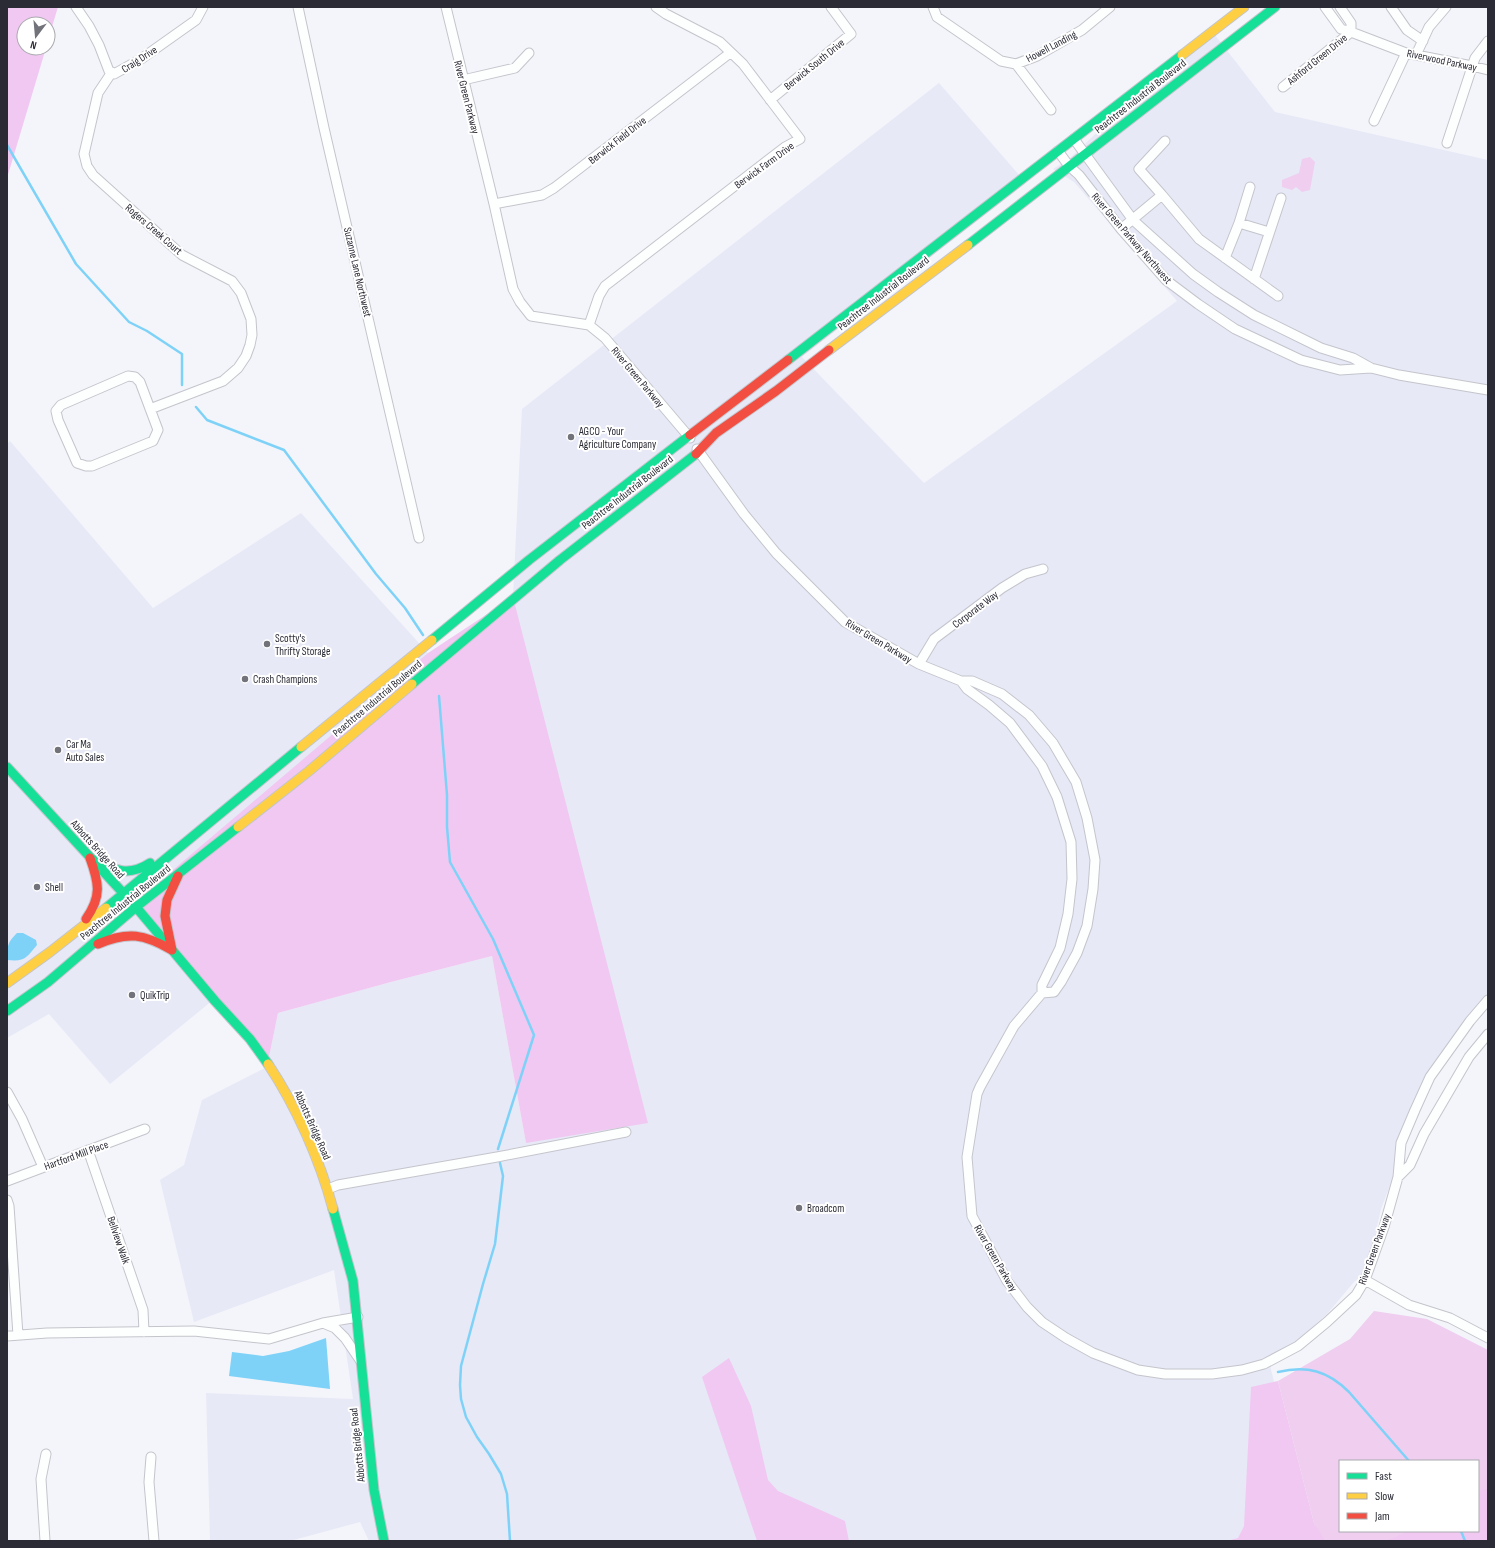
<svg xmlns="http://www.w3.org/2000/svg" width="1495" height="1548" viewBox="0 0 1495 1548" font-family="'Sofia Sans Condensed',sans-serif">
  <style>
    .built { fill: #e7e9f6 }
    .green { fill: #efcef0; fill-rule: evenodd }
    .forest { fill: #f1c8f2 }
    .water { fill: #7ed2f8 }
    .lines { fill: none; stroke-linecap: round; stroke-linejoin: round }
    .stream { stroke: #7ed2f8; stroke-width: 2.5 }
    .street-casing { stroke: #c4c5cc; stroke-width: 11 }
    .fast-casing { stroke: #c4c5cc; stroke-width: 11 }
    .slow-casing { stroke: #c4c5cc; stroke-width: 11 }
    .jam-casing { stroke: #c4c5cc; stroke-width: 11 }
    .street { stroke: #fdfefe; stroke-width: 9 }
    .fast { stroke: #16e098; stroke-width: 9 }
    .slow { stroke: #ffcf43; stroke-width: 9 }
    .jam { stroke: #f24e42; stroke-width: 9 }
    .poi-dot { fill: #71727a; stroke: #fff; stroke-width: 1.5 }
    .labels { text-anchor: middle; stroke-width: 4; stroke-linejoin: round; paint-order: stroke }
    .street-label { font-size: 11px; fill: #2a2b35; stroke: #fff }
    .poi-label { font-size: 11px; fill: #2a2b35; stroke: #fff; text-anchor: start }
  </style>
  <rect width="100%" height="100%" fill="#f4f5fa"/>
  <path class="built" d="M1211,30L1275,112L1488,160V1008L1449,1050L1425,1095L1381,1209L1367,1272L1354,1282L1327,1314L1298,1340L1269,1361L1309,1526L1254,1541H369L360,1522L290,1541H210L206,1393L353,1399L334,1270L194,1322L160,1180L184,1165L202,1100L267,1067L278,1013L391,982L492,956L526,1143L513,597L522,409L939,83L1026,183L802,357L924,483L1177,301L1074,182L1053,169L1070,158L1127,104Z
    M10,441L153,608L301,513L428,653L218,996L110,1084L49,1014L7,1038V444Z"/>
  <path class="green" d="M1310,157L1315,162L1310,190L1302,192L1296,187L1292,190L1282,187V180L1299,173L1302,159Z
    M1374,1311L1427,1319L1488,1350V1541H1260L1316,1527L1314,1523L1278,1381L1350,1339ZM1340,1461H1478V1531H1340Z"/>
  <path class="forest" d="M7,7H58L48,40V24H24V48H46L7,178Z
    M513,597L648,1123L526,1143L492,956L391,982L278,1013L267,1067L134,903L428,653Z
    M729,1358L751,1406L768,1480L778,1491L845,1521L849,1541H757L702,1377Z
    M1278,1381L1314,1523L1325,1541H1227L1238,1538L1244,1526L1251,1387Z
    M1488,1489V1541H1386L1409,1531H1478V1491Z"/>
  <path class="water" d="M17,933H23L36,940L37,945C26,958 25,962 7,960C7,947 7,943 17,933Z
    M326,1338L330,1389L229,1376L232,1352L263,1356L289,1351Z"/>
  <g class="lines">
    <path class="stream" d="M7,145L76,264L129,322L147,331L182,354V385
      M196,407L207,420L284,450L376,574L405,608L423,635
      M439,696L447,795V827L450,862L493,939L534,1035L498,1149
      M500,1163L503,1176L495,1244L483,1284L461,1366L460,1385L461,1399L466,1417L477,1437L489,1454L501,1474L507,1494L510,1541
      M1278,1372C1307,1365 1328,1371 1349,1392L1409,1461
      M1461,1531L1465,1541"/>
    <defs>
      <path id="street" d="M76,7L89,26L99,45L109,71L114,74L141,59L196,20L203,7
        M298,7L324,128L419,538
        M446,7L494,204L513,289L520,302L531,316L589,325L605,338L690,438
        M933,7L937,17L1001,61L1016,64L1037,56L1082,30L1110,7
        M1325,7L1341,29L1351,32L1406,53L1472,66L1488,70
        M1340,7L1351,23V32
        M1391,7L1407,30L1423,41
        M1416,55L1429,27L1446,7
        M1016,64L1051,110
        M112,72L98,93L84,154L87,166L93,175L182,255L232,281L241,293L251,319L252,335L250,345L246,356L238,368L223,381L150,409
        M463,80L515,68L529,53
        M1283,87L1351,32
        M770,100L851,34L831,7
        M1374,121L1406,53
        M1074,139L1133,220L1193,274L1218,292L1254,315L1321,348L1353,358L1371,368L1399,375L1488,390
        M1447,143L1475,58L1488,41
        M1058,151L1069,166L1079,175L1121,229L1166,280L1198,304L1235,329L1301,360L1340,370L1371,368
        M1162,195L1199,239L1278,296
        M494,204L542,195L554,188L730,53
        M1239,223L1250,187
        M1121,229L1162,195L1139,169L1165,141
        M1225,258L1239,223L1269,232
        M1254,279L1281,198
        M589,325L599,296L605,286L785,147L800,139L743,64L720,42L666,14L656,7
        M128,376L135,377L140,382L158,430L153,441L92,466H86L77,463L58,420L56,411L61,405Z
        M697,449L744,514L776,553L845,622L919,664L961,681H972L1002,694L1029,715L1053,743L1076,782L1087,818L1095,860L1093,889L1087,926L1077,953L1061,982L1054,992L1042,993L1014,1026L980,1087L977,1094L967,1157L972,1216L1007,1281L1027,1307L1042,1322L1066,1338L1093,1353L1138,1370L1165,1374H1212L1242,1370L1264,1364L1298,1346L1327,1322L1356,1295L1365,1280L1384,1227L1398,1177L1401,1143L1415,1110L1430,1077L1470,1021L1488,1000
        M919,664L934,639L1002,588L1025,574L1043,569
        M961,681L967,689L989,705L1010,723L1042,766L1057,797L1071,842L1072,879L1068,914L1060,948L1042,985V993
        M7,1092L22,1119L43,1167
        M88,1150L143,1310L144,1332
        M1398,1177L1410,1165L1424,1134L1469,1057L1488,1034
        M7,1181L145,1129
        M328,1189L338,1185L497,1157L626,1132
        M7,1200L9,1206L18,1335
        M1365,1280L1409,1305L1450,1318L1488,1338
        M323,1323L335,1328L345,1338L360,1360
        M7,1336L47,1333L194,1331L269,1339L323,1323L358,1317
        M151,1457L149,1482L154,1541
        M45,1541L41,1479L46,1454"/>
      <path id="fast" d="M968,245L1275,7
        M788,360L1182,55
        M432,640L529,560L690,435
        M412,684L560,560L696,454
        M7,767L136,907L215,1001L250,1039L268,1064
        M90,858C113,869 127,878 150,863
        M106,908L301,747
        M7,1011L48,982L136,907L238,827
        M333,1209L353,1281L374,1490L384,1541"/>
      <path id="slow" d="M1182,55L1244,7
        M829,350L968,245
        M301,747L432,640
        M238,827L309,771L412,684
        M7,983L50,952L106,908
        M268,1064C296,1106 320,1160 333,1209"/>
      <path id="jam" d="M690,435L788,360
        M696,454L716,433L776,391L829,350
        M86,919C102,896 99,883 90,858
        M98,944C128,931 144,934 172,950
        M172,950L165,916L167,900L178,876"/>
    </defs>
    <use href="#street" class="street-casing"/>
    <use href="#fast" class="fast-casing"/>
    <use href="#slow" class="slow-casing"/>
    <use href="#jam" class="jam-casing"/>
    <use href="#street" class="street"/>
    <use href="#fast" class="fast"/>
    <use href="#slow" class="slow"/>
    <use href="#jam" class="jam"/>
  </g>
  <g class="poi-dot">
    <circle cx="571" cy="437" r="4"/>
    <circle cx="267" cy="644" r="4"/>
    <circle cx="245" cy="679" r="4"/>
    <circle cx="58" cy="750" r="4"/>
    <circle cx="37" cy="887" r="4"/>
    <circle cx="132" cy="995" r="4"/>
    <circle cx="799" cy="1208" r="4"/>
  </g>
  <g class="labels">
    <g class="street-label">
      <text transform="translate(1051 46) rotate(-28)" y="4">Howell Landing</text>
      <text transform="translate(139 59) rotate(-33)" y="4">Craig Drive</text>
      <text transform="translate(1317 59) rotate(-39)" y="4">Ashford Green Drive</text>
      <text transform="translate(1442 60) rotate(12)" y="4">Riverwood Parkway</text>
      <text transform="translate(814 64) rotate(-39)" y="4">Berwick South Drive</text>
      <text transform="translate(1140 96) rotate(-38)" y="4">Peachtree Industrial Boulevard</text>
      <text transform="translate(467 97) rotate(76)" y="4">River Green Parkway</text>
      <text transform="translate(617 140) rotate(-38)" y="4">Berwick Field Drive</text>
      <text transform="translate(764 165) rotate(-36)" y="4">Berwick Farm Drive</text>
      <text transform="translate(154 229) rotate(41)" y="4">Rogers Creek Court</text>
      <text transform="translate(1132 238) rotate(49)" y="4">River Green Parkway Northwest</text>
      <text transform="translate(358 272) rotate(77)" y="4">Suzanne Lane Northwest</text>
      <text transform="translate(883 293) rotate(-38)" y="4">Peachtree Industrial Boulevard</text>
      <text transform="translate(638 377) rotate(50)" y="4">River Green Parkway</text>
      <text transform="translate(627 492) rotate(-38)" y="4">Peachtree Industrial Boulevard</text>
      <text transform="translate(975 609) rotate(-37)" y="4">Corporate Way</text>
      <text transform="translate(879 641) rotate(31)" y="4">River Green Parkway</text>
      <text transform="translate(377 698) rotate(-40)" y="4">Peachtree Industrial Boulevard</text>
      <text transform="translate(98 849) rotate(48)" y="4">Abbotts Bridge Road</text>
      <text transform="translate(125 902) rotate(-39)" y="4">Peachtree Industrial Boulevard</text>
      <text transform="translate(313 1125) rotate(66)" y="4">Abbotts Bridge Road</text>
      <text transform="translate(76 1155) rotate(-20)" y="4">Hartford Mill Place</text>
      <text transform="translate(119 1240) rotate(71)" y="4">Bellview Walk</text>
      <text transform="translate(1374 1249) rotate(-70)" y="4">River Green Parkway</text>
      <text transform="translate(996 1258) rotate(60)" y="4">River Green Parkway</text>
      <text transform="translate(357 1445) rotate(-96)" y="4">Abbotts Bridge Road</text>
    </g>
    <g class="poi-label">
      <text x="579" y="435">AGCO - Your<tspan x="579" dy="13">Agriculture Company</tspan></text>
      <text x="275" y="642">Scotty's<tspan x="275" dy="13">Thrifty Storage</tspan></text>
      <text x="253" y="683">Crash Champions</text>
      <text x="66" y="748">Car Ma<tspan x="66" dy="13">Auto Sales</tspan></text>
      <text x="45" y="891">Shell</text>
      <text x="140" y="999">QuikTrip</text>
      <text x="807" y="1212">Broadcom</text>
    </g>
  </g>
  <rect width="1495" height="1548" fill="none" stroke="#2a2b35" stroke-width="16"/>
  <rect x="1339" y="1460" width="140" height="72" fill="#ffffff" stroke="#aaaaae"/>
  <rect x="1347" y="1473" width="20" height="6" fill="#16e098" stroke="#aaaaae"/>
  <text x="1375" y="1480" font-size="12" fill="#2a2b35">Fast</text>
  <rect x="1347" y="1493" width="20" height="6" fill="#ffcf43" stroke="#aaaaae"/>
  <text x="1375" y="1500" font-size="12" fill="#2a2b35">Slow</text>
  <rect x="1347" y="1513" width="20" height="6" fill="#f24e42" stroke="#aaaaae"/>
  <text x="1375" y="1520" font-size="12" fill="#2a2b35">Jam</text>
  <g transform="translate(36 36) rotate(196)"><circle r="19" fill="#ffffff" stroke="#aaaaae"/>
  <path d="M0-3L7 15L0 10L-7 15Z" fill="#71727a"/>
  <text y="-6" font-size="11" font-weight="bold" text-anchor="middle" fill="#2a2b35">N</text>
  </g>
</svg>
